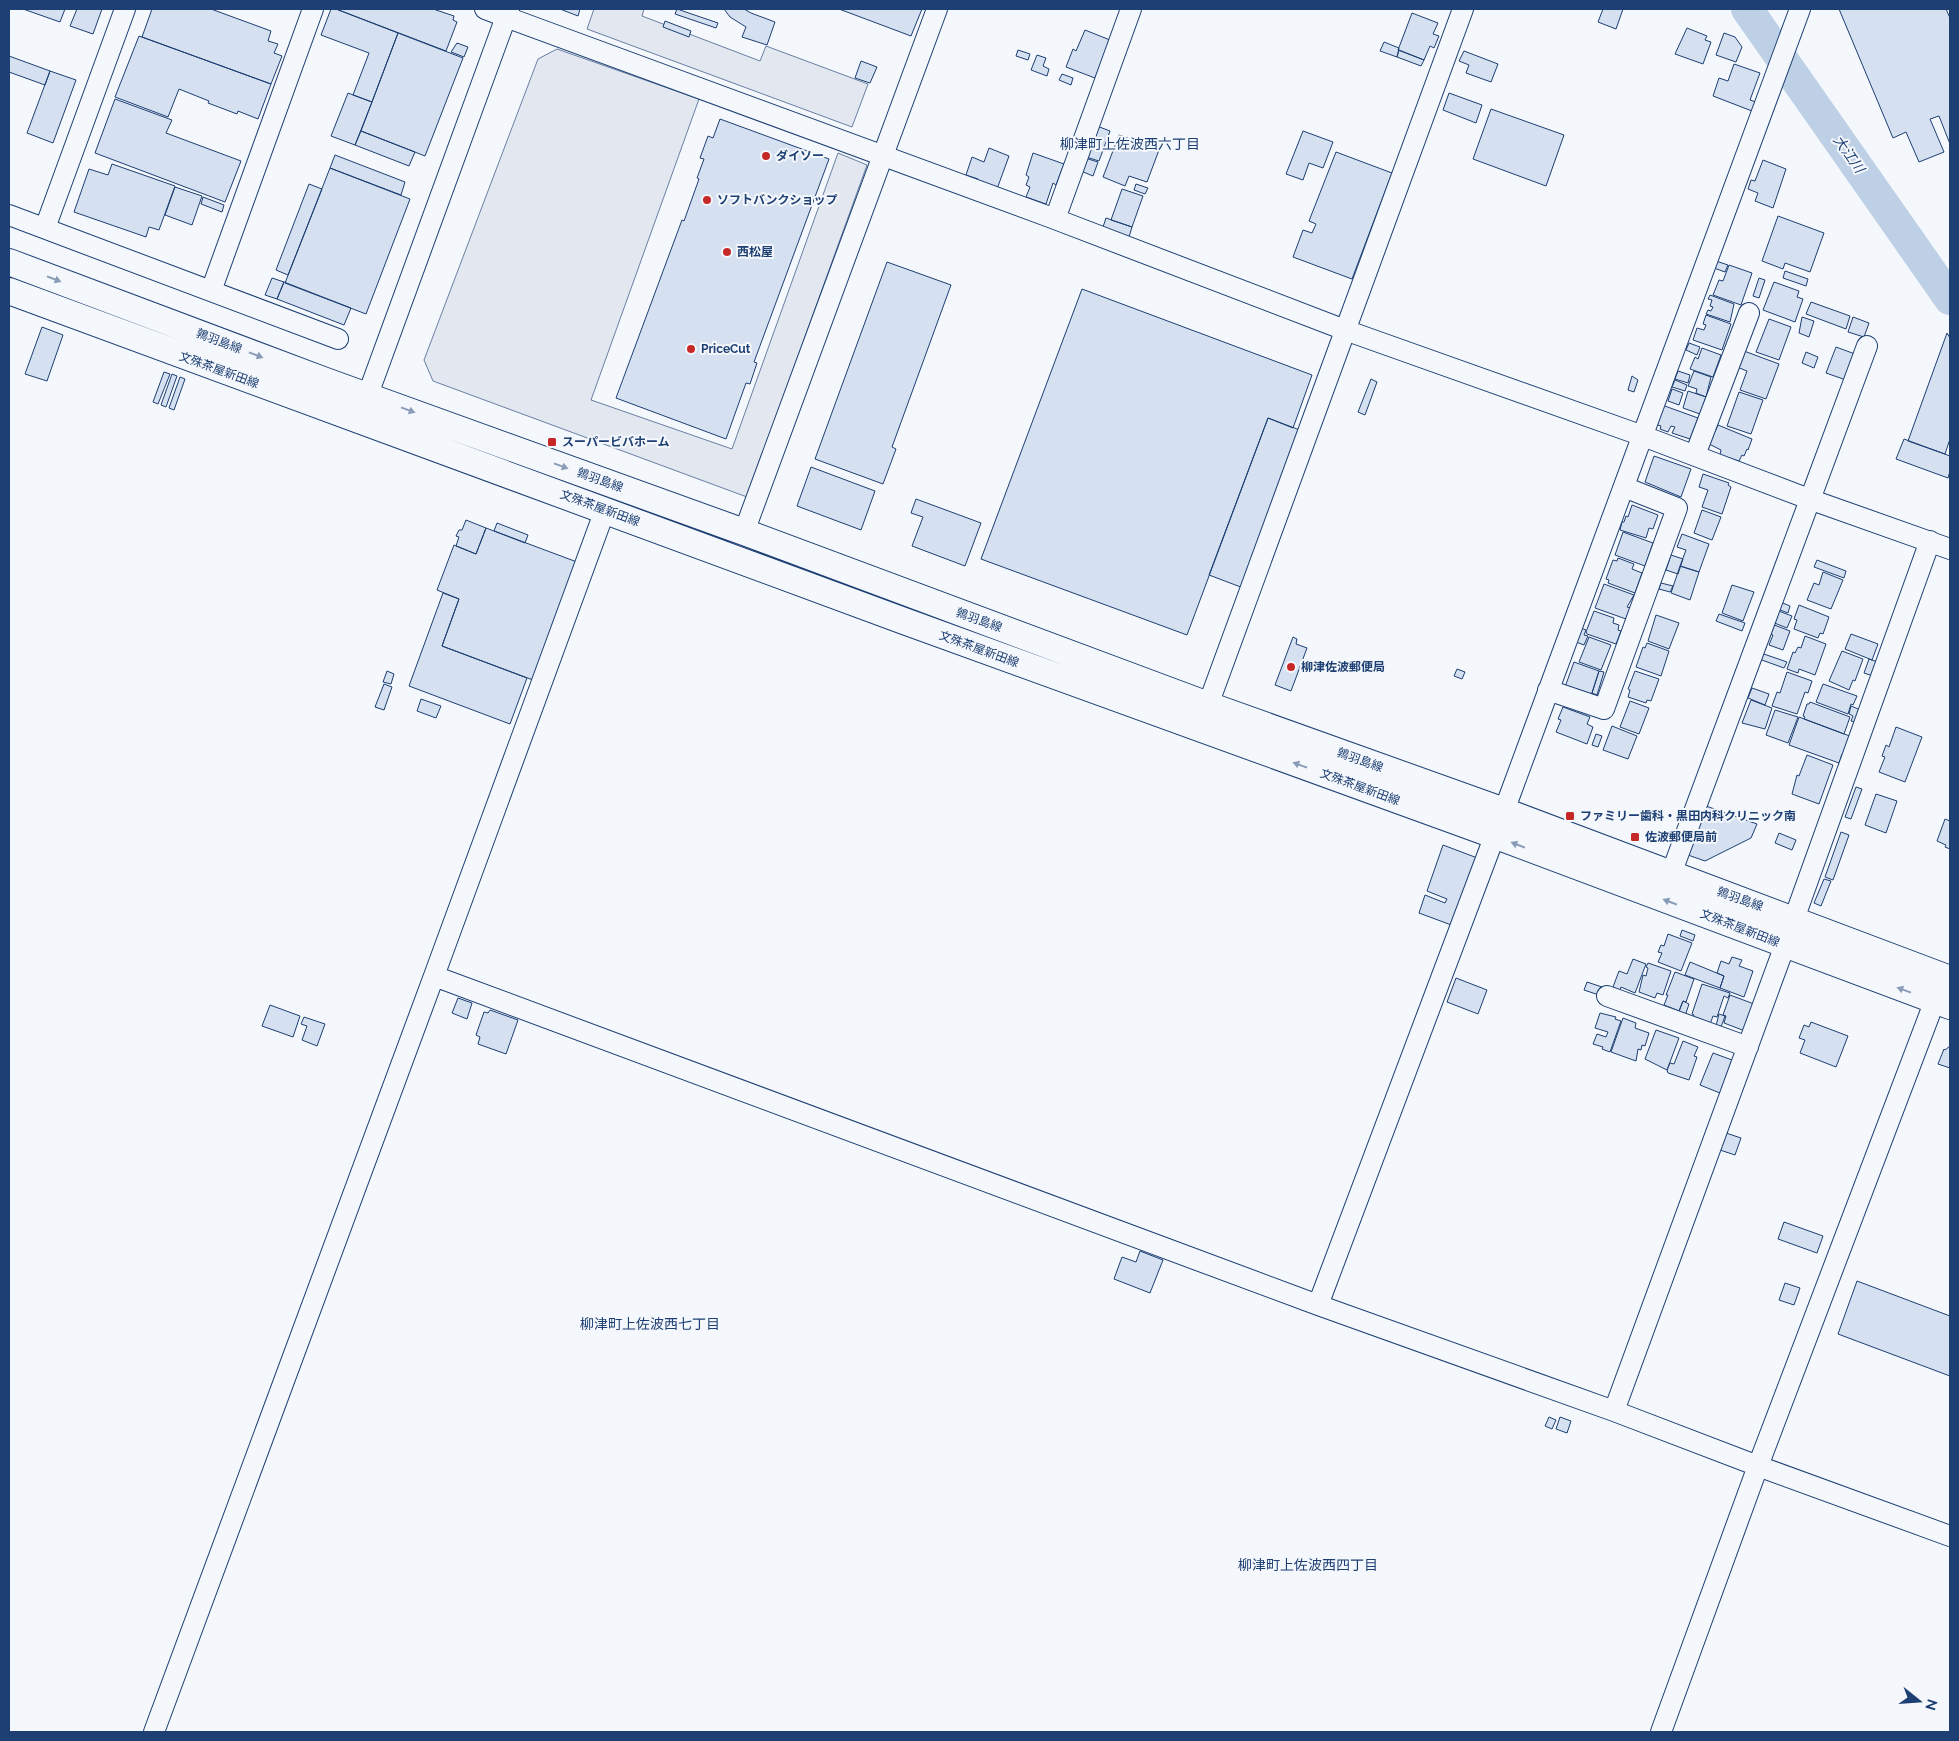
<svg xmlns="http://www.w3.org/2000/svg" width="1959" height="1741" viewBox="0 0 1959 1741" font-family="Raleway,'Noto Sans JP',sans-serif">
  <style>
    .parking { fill: #e3e8f0; stroke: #687fa3 }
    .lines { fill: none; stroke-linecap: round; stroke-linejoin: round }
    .river { stroke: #bed0e5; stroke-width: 32 }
    .building { fill: #d5e0f0; stroke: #1d3f73 }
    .minor-casing { stroke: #1d3f73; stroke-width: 22 }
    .major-casing { stroke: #1d3f73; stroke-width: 28 }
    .minor { stroke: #f4f7fb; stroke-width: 20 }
    .major { stroke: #f4f7fb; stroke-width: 26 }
    .oneway { fill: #889bb7 }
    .poi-dot { fill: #c62828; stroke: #f4f7fb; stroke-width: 2 }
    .labels { text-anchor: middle; stroke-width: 4; stroke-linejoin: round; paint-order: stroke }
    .poi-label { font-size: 12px; font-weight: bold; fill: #1d3f73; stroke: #f4f7fb; text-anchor: start }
    .street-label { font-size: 12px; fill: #1d3f73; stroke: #f4f7fb }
    .neighbourhood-label { font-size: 14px; fill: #1d3f73; stroke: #f4f7fb }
    .water-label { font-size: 14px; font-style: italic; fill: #1d3f73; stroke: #f4f7fb }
  </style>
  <rect width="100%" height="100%" fill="#f4f7fb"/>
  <path class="parking" d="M594,9H644L642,16L760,61L766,46L868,84L852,127L587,29Z
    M557,49L699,99L591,400L732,449L838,153L867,165L747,497L433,381L424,360L538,59Z"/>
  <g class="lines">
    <path class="river" d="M1747,9L1950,299"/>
  </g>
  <path class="building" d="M23,9H65L60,22Z
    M77,9H102L93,34L70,26Z
    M152,9H211L271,31L268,41L278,44L274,53L282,56L271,84L142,37Z
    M331,9H336L398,33L372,102L353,95L369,53L321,35Z
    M336,9H433L454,16L453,20L457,22L446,51Z
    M560,9H580L578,16Z
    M677,9L718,23L716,28L675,14Z
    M724,9H744L751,13L775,22L767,45L742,37L746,27L730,17Z
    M839,9H922L911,36Z
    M1603,9H1623L1616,29L1598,22Z
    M1839,9H1946L1950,18V144L1939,116L1930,119L1944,152L1919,162L1906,132L1893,138Z
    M1412,13L1438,23L1433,34L1439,36L1434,48L1430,46L1424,60L1398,50Z
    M665,21L691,31L689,37L663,27Z
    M1687,28L1707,36L1705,40L1711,42L1703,64L1675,54Z
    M1085,30L1110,40L1095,78L1066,67L1073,49L1076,51Z
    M398,33L463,58L425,156L361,131Z
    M1724,33L1735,37L1742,47L1736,62L1716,55Z
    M139,36L271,84L258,119L238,111L237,114L208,103L209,101L179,89L168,117L115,97Z
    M1384,42L1399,48L1397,57L1380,51Z
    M457,43L468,47L464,57L451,52Z
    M1018,50L1030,54L1028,60L1016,56Z
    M1399,50L1424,60L1421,66L1397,57Z
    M1464,51L1498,64L1491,82L1466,73L1469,65L1459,61Z
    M1037,55L1046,58L1043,66L1049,69L1047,76L1031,70Z
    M9,56L50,71L45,85L9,72Z
    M861,61L877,67L870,83L855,78Z
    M1734,64L1760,73L1750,100L1756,102L1752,111L1713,96L1719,78L1728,81Z
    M50,71L76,80L53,143L27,133Z
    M1062,74L1073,78L1071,85L1059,80Z
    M348,93L372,102L355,145L331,136Z
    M1449,93L1482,105L1476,123L1443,110Z
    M115,99L172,120L166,133L241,161L225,202L95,153Z
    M1491,109L1564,135L1546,186L1473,159Z
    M720,119L829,159L754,362L757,363L750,384L746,383L726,439L616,398L682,220L684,221L699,179L697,178L704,159L700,158L708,136L713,138Z
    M1097,126L1110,131L1099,161L1086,157Z
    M361,131L415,152L409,166L355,145Z
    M1303,131L1333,142L1323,168L1309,163L1303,180L1286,174Z
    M1119,135L1159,150L1147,182L1129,176L1125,186L1103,177Z
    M989,148L1009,156L997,189L977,182L978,179L966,175L972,157L984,162Z
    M1336,152L1392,173L1352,279L1293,257L1303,230L1312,233L1316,224L1309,221Z
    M1033,153L1064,164L1056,185L1053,183L1046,204L1026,197L1030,187L1026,185L1029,177L1026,175Z
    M335,155L405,182L401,195L330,168Z
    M1085,158L1098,162L1093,176L1081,171Z
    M1763,160L1786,169L1773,208L1755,201L1758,193L1748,189L1751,180L1755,181Z
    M112,164L175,186L159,230L149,227L146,237L74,212L89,169L108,175Z
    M330,168L410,199L366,314L285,283Z
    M309,184L322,189L288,275L276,270Z
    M1136,184L1148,188L1145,194L1134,190Z
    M175,187L202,196L192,225L165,215Z
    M1122,189L1143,196L1132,227L1111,220Z
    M203,197L224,205L222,212L201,204Z
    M1778,216L1824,233L1810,272L1785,263L1783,269L1762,261Z
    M1106,218L1132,227L1129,237L1103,227Z
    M1716,261L1728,265L1725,272L1714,268Z
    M887,262L951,285L892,447L896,449L883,484L815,459Z
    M1729,265L1752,273L1741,305L1713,295L1719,280L1723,281Z
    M1785,271L1808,279L1806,286L1783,278Z
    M272,278L284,282L277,299L265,295Z
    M1759,278L1765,280L1759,298L1753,296Z
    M284,282L351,308L344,325L277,299Z
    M1774,282L1799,291L1797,297L1803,299L1795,322L1763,310Z
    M1082,289L1312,375L1293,428L1268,418L1187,635L981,559Z
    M1710,295L1734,304L1730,322L1706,314L1708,310L1711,311L1713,307L1710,306L1712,300L1708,299Z
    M1811,302L1850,316L1846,329L1806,314Z
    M1706,315L1731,324L1722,350L1693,340L1697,328L1704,330L1706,325L1703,324Z
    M1802,317L1814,321L1809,337L1799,333Z
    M1853,317L1869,323L1864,337L1848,332Z
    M1769,319L1791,327L1779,360L1756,352Z
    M42,327L63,335L47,381L25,374Z
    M1947,333L1950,338V439L1945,454L1908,441Z
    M1689,343L1700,347L1697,355L1686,350Z
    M1836,347L1855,354L1846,380L1826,373Z
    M1702,348L1721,355L1713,377L1690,369L1695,357L1698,359Z
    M1744,351L1779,364L1766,399L1740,390L1747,371L1737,367Z
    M1806,352L1818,357L1814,368L1802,363Z
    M1678,371L1690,375L1688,383L1675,379Z
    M1694,371L1711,377L1706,397L1696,393L1697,389L1688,386Z
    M164,372L170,374L158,404L153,402Z
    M172,374L177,376L166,407L161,405Z
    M1632,376L1638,380L1634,392L1628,390Z
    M180,377L185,379L174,410L169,408Z
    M1371,379L1377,382L1365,415L1358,412Z
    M1675,380L1687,385L1685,391L1672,387Z
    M1672,389L1683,393L1679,405L1668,401Z
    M1688,391L1706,397L1700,414L1683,408Z
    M1739,392L1763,400L1751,434L1727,426Z
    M1662,405L1698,418L1690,439L1672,433L1675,427L1671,426L1668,432L1660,429L1661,426L1655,424Z
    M1268,418L1305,432L1246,589L1209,575Z
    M1718,425L1752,439L1748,450L1747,449L1744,456L1742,455L1739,461L1720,455L1721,450L1709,444Z
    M1904,439L1950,456V471L1948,478L1896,459Z
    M1654,456L1691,469L1681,497L1645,482Z
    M811,467L875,491L861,530L797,506Z
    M1703,474L1729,483L1728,485L1731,487L1722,514L1702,507L1708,490L1699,487Z
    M916,499L981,523L965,566L912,546L923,517L911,513Z
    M1632,505L1658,515L1653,529L1649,528L1646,538L1620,530L1622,522H1624L1626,516L1628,517Z
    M1702,510L1721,517L1712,540L1694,533Z
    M466,520L486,528L476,554L456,546L459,537L456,536L459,530H462Z
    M497,523L528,535L525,543L494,531Z
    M486,528L577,562L533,680L442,646L459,599L437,590L454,545L476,554Z
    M1623,532L1653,543L1645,566L1615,555Z
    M1682,534L1709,544L1699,572L1680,566L1686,550L1677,547Z
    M1671,555L1683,559L1678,574L1666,570Z
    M1618,558L1634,564L1632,569L1642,573L1635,593L1608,583L1609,580L1606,579L1613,560L1617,561Z
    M1817,560L1846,571L1844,578L1814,567Z
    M1680,566L1699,572L1690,600L1671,593Z
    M1823,572L1843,580L1831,609L1807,600L1814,583L1819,585Z
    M1661,583L1673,586L1670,592L1659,589Z
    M1604,584L1634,595L1627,607L1630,608L1626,619L1595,608Z
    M1732,585L1754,592L1743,621L1722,613Z
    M443,593L459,599L442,646L527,678L510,724L409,686Z
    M1778,601L1790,606L1788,613L1775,608Z
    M1799,605L1829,617L1823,634L1820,633L1818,638L1794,629L1797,620L1794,619Z
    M1776,610L1792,616L1787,628L1772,622Z
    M1594,611L1614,618L1613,623L1619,625L1618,630L1621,631L1616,644L1587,634L1586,632Z
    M1719,614L1745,623L1742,631L1716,621Z
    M1656,615L1679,623L1669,649L1648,641Z
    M1769,623L1790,631L1783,650L1769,645L1773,635L1765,632Z
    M1581,628L1586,630L1584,635L1588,636L1584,645L1576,642Z
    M1851,634L1878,644L1872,660L1845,649Z
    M1805,636L1826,644L1815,675L1799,669L1798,673L1787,669L1793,652L1795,653L1798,647L1801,648Z
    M1293,637L1297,639L1296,644L1307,648L1291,691L1275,685Z
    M1589,637L1611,645L1601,670L1579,662Z
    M1647,643L1669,651L1661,676L1636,667L1643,647L1645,648Z
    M1842,651L1863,659L1855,681L1853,680L1849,690L1829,681Z
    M1761,653L1787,662L1784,668L1759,659Z
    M1869,659L1881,663L1876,677L1864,673Z
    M1574,662L1599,671L1591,696L1565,687Z
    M1457,669L1465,672L1462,679L1454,676Z
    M387,671L394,674L391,684L383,682Z
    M1599,671L1604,672L1597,695L1592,693Z
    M1635,671L1659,679L1651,701L1647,700L1646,703L1628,697L1630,690L1628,689Z
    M1787,672L1812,681L1808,693L1805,692L1797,714L1772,706L1777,692L1780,693Z
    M384,684L392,687L384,710L375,707Z
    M1823,684L1857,696L1853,705L1851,704L1848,714L1816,702Z
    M1752,688L1769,694L1765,705L1748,698Z
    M421,699L441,706L436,718L417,711Z
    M1751,700L1772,708L1765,729L1742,723Z
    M1630,701L1649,708L1639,734L1620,727Z
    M1810,702L1850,717L1844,734L1804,719L1805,717L1803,716L1807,704H1809Z
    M1851,706L1863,711L1859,723L1851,721L1853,716L1849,714Z
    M1563,707L1590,717L1587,724L1593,727L1587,744L1556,732L1561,720L1558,719Z
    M1775,710L1798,717L1788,743L1766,735Z
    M1799,717L1855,738L1849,757L1842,754L1839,763L1789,745Z
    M1612,726L1637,736L1628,759L1603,750Z
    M1896,727L1922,737L1905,782L1879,772L1885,757L1882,756L1886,745L1889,747Z
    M1596,734L1602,736L1598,747L1592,745Z
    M1807,755L1833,765L1819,804L1792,794L1797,775L1799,776Z
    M1856,787L1862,789L1851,819L1845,817Z
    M1876,794L1897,801L1886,833L1865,825Z
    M1706,806L1757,824L1751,838L1705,861L1688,855Z
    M1945,819L1950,821V849L1945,847L1946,845L1937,841Z
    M1841,832L1849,835L1833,880L1825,877Z
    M1779,833L1796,840L1792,850L1775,843Z
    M1443,845L1480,859L1454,926L1419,913L1425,895L1445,903L1447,899L1427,891Z
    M1824,879L1831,881L1821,906L1814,903Z
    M1682,930L1695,935L1693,941L1680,936Z
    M1668,934L1692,943L1681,971L1658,962L1662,953L1658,952L1661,945L1664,946Z
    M1732,957L1742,960L1739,966L1753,971L1744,997L1720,988L1724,976L1717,973L1721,961L1729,964Z
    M1633,959L1646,964L1635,993L1621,987L1620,990L1613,987L1619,971L1627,974Z
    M1690,962L1724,976L1720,988L1685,975Z
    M1648,963L1671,971L1663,995L1657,993L1655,998L1639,992L1643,975L1646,976L1648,968L1646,967Z
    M1675,972L1694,979L1686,1002L1683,1001L1679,1011L1664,1005L1668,995H1666Z
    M1456,978L1487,990L1478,1014L1447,1002Z
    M1587,982L1602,987L1599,995L1584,990Z
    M1702,984L1730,993L1728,998L1724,996L1717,1017L1713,1016L1709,1027L1691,1021L1694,1015L1692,1014Z
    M1730,995L1754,1004L1745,1031L1724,1023L1726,1016L1723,1015Z
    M458,998L472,1003L467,1019L452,1013Z
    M1683,1001L1689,1004L1685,1016L1678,1014Z
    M270,1005L300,1016L293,1037L262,1026Z
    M490,1010L518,1020L506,1054L478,1044L480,1037L476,1035L484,1012L488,1013Z
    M1600,1013L1616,1017L1615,1019L1621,1021L1610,1052L1602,1049L1603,1047L1593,1044L1597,1034L1606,1037L1608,1032L1595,1028Z
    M1719,1014L1725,1016L1721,1027L1716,1026Z
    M304,1017L325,1024L317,1046L302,1040L307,1026L301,1024Z
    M1623,1018L1636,1023L1635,1028L1649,1033L1645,1046L1642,1045L1641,1050L1638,1049L1636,1061L1611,1052Z
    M1811,1022L1848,1036L1836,1067L1800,1053L1805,1040L1799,1038L1804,1025L1809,1027Z
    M1656,1030L1679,1038L1667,1070L1645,1059Z
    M1683,1041L1698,1047L1694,1056L1697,1057L1689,1080L1668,1073L1667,1070L1670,1063L1674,1064Z
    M1950,1046V1068L1938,1064L1944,1049L1945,1050Z
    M1713,1053L1732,1060L1720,1093L1700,1085Z
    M1726,1133L1741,1138L1735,1155L1720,1150Z
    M1784,1222L1823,1236L1817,1253L1778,1239Z
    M1140,1251L1163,1260L1150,1293L1114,1279L1122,1257L1136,1262Z
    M1857,1281L1950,1316V1376L1838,1334Z
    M1785,1283L1800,1288L1794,1305L1779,1300Z
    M1549,1417L1556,1420L1552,1429L1545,1426Z
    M1560,1417L1571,1421L1567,1433L1556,1429Z"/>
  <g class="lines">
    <defs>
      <path id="minor" d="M485,9L506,17L509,9
        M9,215L338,339
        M1055,219L1131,9
        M45,228L125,9
        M211,291L313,9
        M363,408L506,17L1055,219L1345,330L1643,436L1809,499L1950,549
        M1695,455L1749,313
        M744,532L937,9
        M1548,690L1604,709L1677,508L1624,487
        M1208,705L1463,9
        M1671,874L1867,346
        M1794,919L1930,541
        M434,976L1318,1305L1614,1411L1758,1466L1950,1536
        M1607,996L1748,1047
        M1318,1305L1504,811L1800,9
        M1614,1411L1785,945
        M154,1732L434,976L605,510
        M1661,1732L1758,1466L1940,987"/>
      <path id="major" d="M9,262L323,380L744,532L1208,705L1504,811L1950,979
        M9,291L904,621L1494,835L1950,1006"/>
    </defs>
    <use href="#minor" class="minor-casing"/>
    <use href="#major" class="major-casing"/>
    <use href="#minor" class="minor"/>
    <use href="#major" class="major"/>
  </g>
  <defs><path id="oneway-solid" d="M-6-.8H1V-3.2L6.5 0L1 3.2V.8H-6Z" transform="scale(1.25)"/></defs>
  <g class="oneway">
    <use href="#oneway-solid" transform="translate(54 279) rotate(21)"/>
    <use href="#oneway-solid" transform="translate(256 355) rotate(21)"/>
    <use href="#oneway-solid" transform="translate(408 410) rotate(20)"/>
    <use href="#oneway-solid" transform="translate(561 466) rotate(20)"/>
    <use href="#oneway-solid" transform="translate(1300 765) rotate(-160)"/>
    <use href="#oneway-solid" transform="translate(1518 845) rotate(-159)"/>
    <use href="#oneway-solid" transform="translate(1670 902) rotate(-159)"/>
    <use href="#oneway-solid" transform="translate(1904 990) rotate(-160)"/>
  </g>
  <g class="poi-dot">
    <circle cx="766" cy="156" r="5"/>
    <circle cx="707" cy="200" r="5"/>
    <circle cx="727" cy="252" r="5"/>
    <circle cx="691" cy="349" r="5"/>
    <rect x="547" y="437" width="10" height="10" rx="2.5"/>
    <circle cx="1291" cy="667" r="5"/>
    <rect x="1565" y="811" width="10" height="10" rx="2.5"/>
    <rect x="1630" y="832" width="10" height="10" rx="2.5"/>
  </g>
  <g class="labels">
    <g class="poi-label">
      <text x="776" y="160">ダイソー</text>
      <text x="717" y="204">ソフトバンクショップ</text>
      <text x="737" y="256">西松屋</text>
      <text x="701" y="353">PriceCut</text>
      <text x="562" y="446">スーパービバホーム</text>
      <text x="1301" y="671">柳津佐波郵便局</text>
      <text x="1580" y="820">ファミリー歯科・黒田内科クリニック南</text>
      <text x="1645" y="841">佐波郵便局前</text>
    </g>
    <g class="street-label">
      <text transform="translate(219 341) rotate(21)" y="4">鶉羽島線</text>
      <text transform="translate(219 370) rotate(20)" y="4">文殊茶屋新田線</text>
      <text transform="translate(600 480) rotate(20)" y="4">鶉羽島線</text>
      <text transform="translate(600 508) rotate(20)" y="4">文殊茶屋新田線</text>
      <text transform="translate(979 620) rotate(20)" y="4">鶉羽島線</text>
      <text transform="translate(979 649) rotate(20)" y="4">文殊茶屋新田線</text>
      <text transform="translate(1360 760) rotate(20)" y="4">鶉羽島線</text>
      <text transform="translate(1360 787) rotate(20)" y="4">文殊茶屋新田線</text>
      <text transform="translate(1740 899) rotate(20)" y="4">鶉羽島線</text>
      <text transform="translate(1740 928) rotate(21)" y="4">文殊茶屋新田線</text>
    </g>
    <g class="neighbourhood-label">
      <text x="1130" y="149">柳津町上佐波西六丁目</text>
      <text x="650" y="1329">柳津町上佐波西七丁目</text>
      <text x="1308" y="1570">柳津町上佐波西四丁目</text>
    </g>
    <g class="water-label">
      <text transform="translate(1849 154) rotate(55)" y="5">大江川</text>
    </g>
  </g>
  <rect width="1959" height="1741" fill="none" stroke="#1d3f73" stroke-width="20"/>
  <g transform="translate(1919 1701) rotate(107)" stroke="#f4f7fb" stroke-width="4" paint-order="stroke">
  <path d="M0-4L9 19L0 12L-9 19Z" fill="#1d3f73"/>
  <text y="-8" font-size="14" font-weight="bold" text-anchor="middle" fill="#1d3f73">N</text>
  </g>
</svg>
